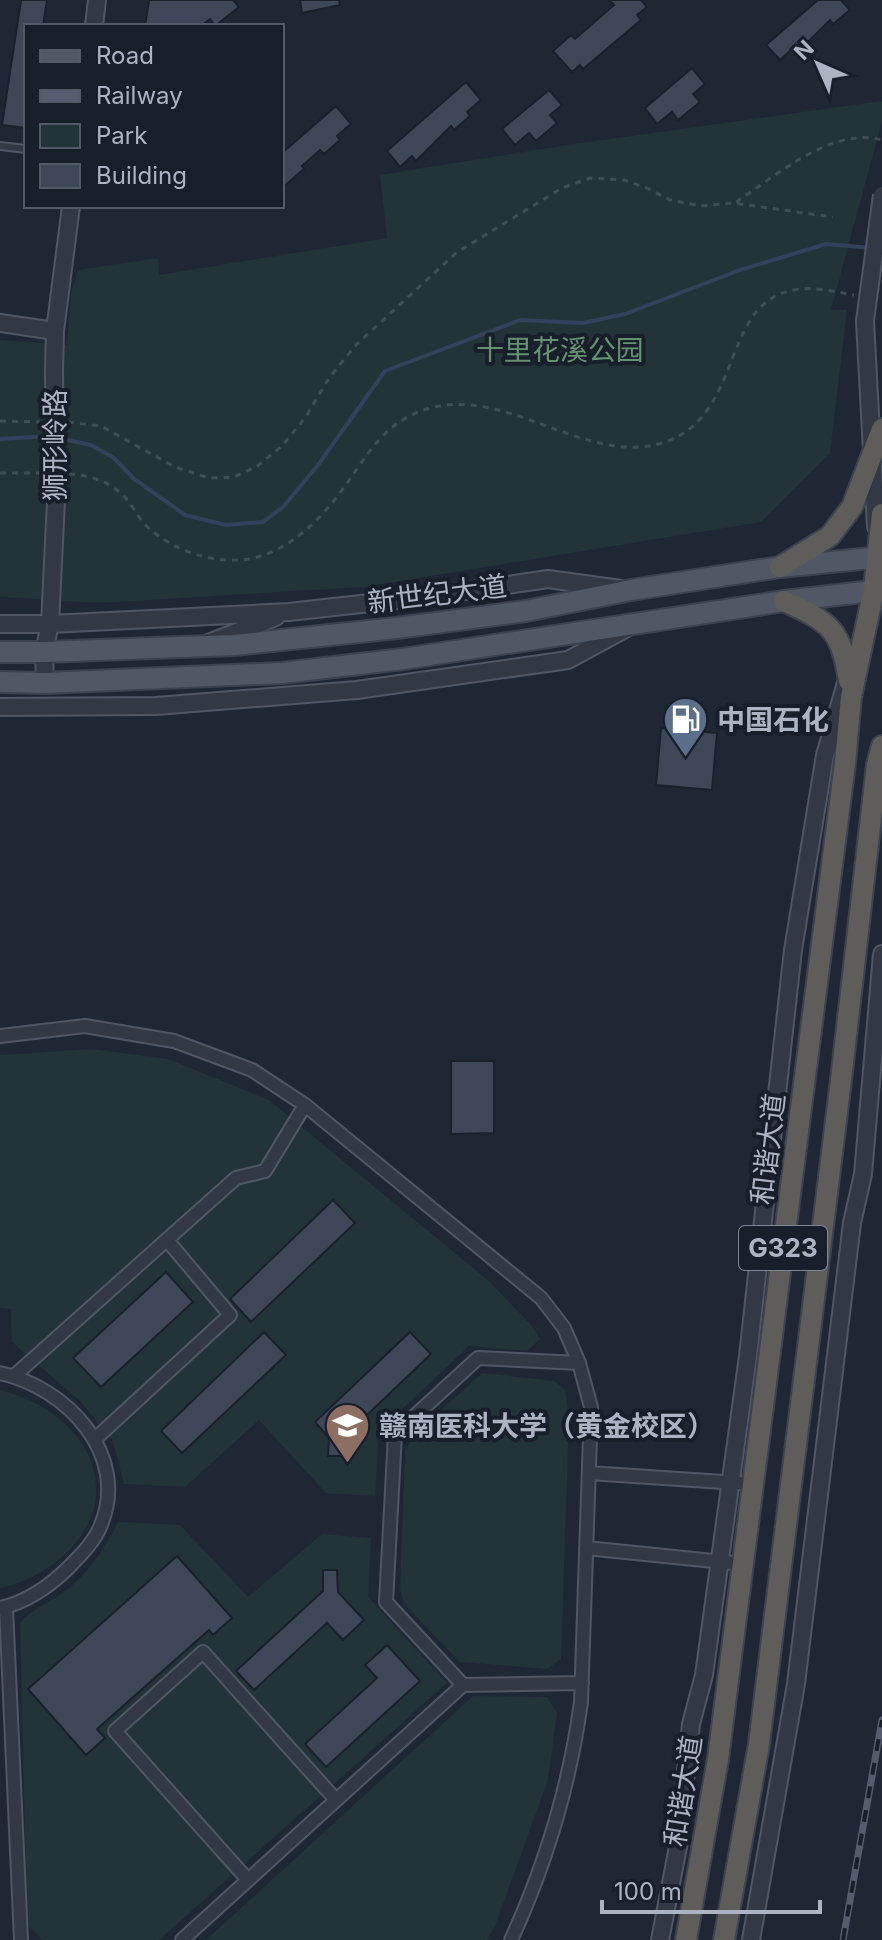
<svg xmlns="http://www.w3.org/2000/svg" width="882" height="1940" viewBox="0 0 882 1940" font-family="Inter,'Noto Sans SC',sans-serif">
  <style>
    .green { fill: #223437 }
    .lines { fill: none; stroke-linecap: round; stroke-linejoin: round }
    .stream { stroke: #32415c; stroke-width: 4 }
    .building { fill: #3d4758; stroke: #1a202c; stroke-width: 2 }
    .service-casing { stroke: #505664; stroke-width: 10 }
    .minor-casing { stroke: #505664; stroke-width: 16 }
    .tertiary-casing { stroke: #505664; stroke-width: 20 }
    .primary-casing { stroke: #3c424f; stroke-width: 24 }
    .trunk-casing { stroke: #3d4350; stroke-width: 24 }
    .path { stroke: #3e4f53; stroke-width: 3; stroke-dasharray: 6 6; stroke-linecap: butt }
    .service { stroke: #323945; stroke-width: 6 }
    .minor { stroke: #323945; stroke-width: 12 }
    .tertiary { stroke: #323945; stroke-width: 16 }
    .primary { stroke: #505866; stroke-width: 20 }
    .trunk { stroke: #5e5d5a; stroke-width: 20 }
    .rail-casing { stroke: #545d6d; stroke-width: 7 }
    .rail { stroke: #181e2a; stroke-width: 4; stroke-dasharray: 12; stroke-linecap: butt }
    .tertiary-bridge-casing { stroke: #505664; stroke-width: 20; stroke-linecap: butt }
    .tertiary-bridge { stroke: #323945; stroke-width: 16 }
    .labels { text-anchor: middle; stroke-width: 8; stroke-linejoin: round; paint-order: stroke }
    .shield { fill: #181e2a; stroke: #808695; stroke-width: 2 }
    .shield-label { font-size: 26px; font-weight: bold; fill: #acb3c3 }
    .park-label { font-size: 28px; fill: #649271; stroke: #181e2a }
    .street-label { font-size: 28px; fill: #acb3c3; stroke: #181e2a }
    .poi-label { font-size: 28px; font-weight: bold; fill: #acb3c3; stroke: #181e2a; text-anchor: start }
  </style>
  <rect width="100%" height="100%" fill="#1f2735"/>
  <path class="green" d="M882,101V121L831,310H847L830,453L761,522L363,587L98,603L0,597V340L67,345L71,293L78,270L158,258L159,275L387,238L380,175L574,144Z
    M92,1049L168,1059L269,1100L490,1282L531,1325L540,1339L527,1351L469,1346L379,1431L375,1496L326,1493L259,1420L185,1487L124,1484L113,1442L81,1402L12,1342L11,1309L0,1308V1055Z
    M482,1373L554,1381L565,1390L569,1418L561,1659L547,1669L460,1662L404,1604L400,1589L405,1451L416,1433Z
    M0,1390C42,1400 88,1431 95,1477C105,1533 49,1578 0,1588Z
    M118,1522L180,1525L248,1597L322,1534L371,1538L368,1597L447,1683L159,1940H43L27,1925L20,1623C31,1611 43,1605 57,1597C84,1579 104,1551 118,1522Z
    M473,1696L547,1697L557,1713L548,1780L495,1926L487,1940H206Z"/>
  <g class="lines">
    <path class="stream" d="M58,438L91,445L114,458L133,478L185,515L226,525L263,522L283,507L318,465L385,371L520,320L583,323L625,314L740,270L826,244L872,248
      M0,439L49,436"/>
  </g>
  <path class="building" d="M21,0H47L43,26H26V128L2,125Z
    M149,0H233L239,7L215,26L210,19L201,26H145Z
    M300,0H339L340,5L302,13Z
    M609,0H641L647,7L637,15L641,20L583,69L580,65L572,72L553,51L571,35L575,39L614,5Z
    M818,0H841L850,10L833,24L830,20L796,54L792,49L780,60L766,45Z
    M692,68L705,84L693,94L700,102L678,120L672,112L657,124L645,108Z
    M466,82L481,100L467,112L470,116L454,130L451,126L416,161L412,156L400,167L387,151Z
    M549,90L562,105L550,115L557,123L536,141L529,133L515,145L502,129Z
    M336,106L351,124L337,136L340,140L324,154L320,150L302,166L304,169L282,188V153Z
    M661,728L717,733L712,790L656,785Z
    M451,1061H494V1133L451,1134Z
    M333,1200L355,1223L251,1322L230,1299Z
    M166,1272L193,1302L101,1387L73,1358Z
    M264,1332L286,1355L182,1453L161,1431Z
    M410,1332L431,1354L345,1436L344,1456H328L329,1438L315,1422Z
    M177,1556L232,1618L213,1635L209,1630L97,1729L105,1738L86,1755L28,1689Z
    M323,1570H337L338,1592L364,1620L343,1640L327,1623L254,1690L236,1671L323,1591Z
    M387,1645L420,1681L326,1767L305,1744L377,1678L365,1665Z"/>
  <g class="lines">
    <defs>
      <path id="service" d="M0,146L26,149"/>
      <path id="minor" d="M0,1036L85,1026L174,1041L252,1070L305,1105L541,1298L564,1328L579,1363L591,1407L581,1702C570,1783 545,1866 511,1940
        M579,1363L478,1358L395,1434L386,1602L463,1685L582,1683
        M0,1373C66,1387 130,1454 101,1525C95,1541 80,1556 68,1568C50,1586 25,1603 0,1608
        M14,1376L236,1178L265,1171L305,1105
        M95,1439L230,1315L167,1240
        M589,1473L753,1484
        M586,1548L743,1564
        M6,1607L21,1940
        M248,1880L115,1731L203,1652L336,1800
        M182,1940L463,1685"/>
      <path id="tertiary" d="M94,26L97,0
        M865,321L876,527
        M0,323L55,331
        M54,373L55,331L71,206
        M0,624H50L289,612L424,597L548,579L621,589
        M208,643L276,617
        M45,683L44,652L50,624L56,501
        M0,707L156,706L357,690L568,660L627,628
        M660,1940L678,1847L691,1724L704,1675L748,1356L793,950L825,755L846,683
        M751,1940L796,1684L852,1223L863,1174L882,954"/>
      <path id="primary" d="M0,652H44L234,645L397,628L526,611L631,590L780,567L882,557
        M0,682L45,683L282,673L403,659L784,601L882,590"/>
      <path id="trunk" d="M780,567L830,536L852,507L882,429
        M784,601C830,622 841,629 849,681
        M686,1940L718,1759L845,763L851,697L874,589L882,514
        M724,1940L759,1744L841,1080L877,765L882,746"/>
    </defs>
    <use href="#service" class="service-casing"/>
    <use href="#minor" class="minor-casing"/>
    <use href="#tertiary" class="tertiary-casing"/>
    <use href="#primary" class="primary-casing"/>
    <use href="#trunk" class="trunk-casing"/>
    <path class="path" d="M736,202C776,176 832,126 882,140
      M0,421L40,422
      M68,422L101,426L175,467L209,478L234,477L256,467L282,446L305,418L329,378L356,345L456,253L562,188L590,178L624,180L647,188L670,200L701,206L733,203L833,217
      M0,473H42
      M69,474C91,475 114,483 128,501C136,511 140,521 150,529C171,548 201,559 228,560C278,563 318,524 345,486C365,458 382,427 416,413C501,376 586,472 668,441C744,412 721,302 794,290C814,286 835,292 854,295"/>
    <use href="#service" class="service"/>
    <use href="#minor" class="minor"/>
    <use href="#tertiary" class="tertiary"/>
    <use href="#primary" class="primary"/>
    <use href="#trunk" class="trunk"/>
    <defs>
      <path id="rail" d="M843,1940L882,1720"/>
    </defs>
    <use href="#rail" class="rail-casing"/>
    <use href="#rail" class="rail"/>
    <defs>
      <path id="tertiary-bridge" d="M865,321L882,195
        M54,373L56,501"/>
    </defs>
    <use href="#tertiary-bridge" class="tertiary-bridge-casing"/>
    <use href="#tertiary-bridge" class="tertiary-bridge"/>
  </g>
  <defs>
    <symbol id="fuel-pin" viewBox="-11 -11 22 30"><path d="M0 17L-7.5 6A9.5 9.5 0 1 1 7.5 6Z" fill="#5c6f8a" stroke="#181e2a"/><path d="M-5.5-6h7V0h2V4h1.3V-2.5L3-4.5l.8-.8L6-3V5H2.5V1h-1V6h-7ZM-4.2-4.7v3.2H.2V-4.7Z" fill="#fff"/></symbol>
    <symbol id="university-pin" viewBox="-11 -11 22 30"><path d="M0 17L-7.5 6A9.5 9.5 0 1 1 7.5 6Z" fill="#8d6e63" stroke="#181e2a"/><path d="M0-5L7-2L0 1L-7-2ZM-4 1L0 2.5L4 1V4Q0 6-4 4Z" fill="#fff"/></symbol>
  </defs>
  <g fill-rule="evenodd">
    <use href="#fuel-pin" x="660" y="694" width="51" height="69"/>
    <use href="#university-pin" x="322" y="1400" width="51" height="69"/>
  </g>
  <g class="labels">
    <rect class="shield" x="739" y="1226" width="88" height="44" rx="6"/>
    <g class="shield-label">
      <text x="783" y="1257">G323</text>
    </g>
    <g class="park-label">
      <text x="560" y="360">十里花溪公园</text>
    </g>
    <g class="street-label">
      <text transform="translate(55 445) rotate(-90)" y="10">狮形岭路</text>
      <text transform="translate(437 594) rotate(-7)" y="10">新世纪大道</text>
      <text transform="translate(768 1149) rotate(-83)" y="10">和谐大道</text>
      <text transform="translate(683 1791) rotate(-81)" y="10">和谐大道</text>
    </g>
    <g class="poi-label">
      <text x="717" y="730">中国石化</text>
      <text x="379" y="1436">赣南医科大学（黄金校区）</text>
    </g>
  </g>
  <rect x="24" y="24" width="260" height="184" fill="#181e2a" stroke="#535a67" stroke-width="2"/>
  <rect x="40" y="50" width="40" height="12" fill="#505866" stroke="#535a67" stroke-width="2"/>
  <text x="96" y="64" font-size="24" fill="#acb3c3">Road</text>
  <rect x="40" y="90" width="40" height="12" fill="#545d6d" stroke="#535a67" stroke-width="2"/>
  <text x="96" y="104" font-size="24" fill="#acb3c3">Railway</text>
  <rect x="40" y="124" width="40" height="24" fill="#223437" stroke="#535a67" stroke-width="2"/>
  <text x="96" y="144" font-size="24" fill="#acb3c3">Park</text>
  <rect x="40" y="164" width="40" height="24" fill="#3d4758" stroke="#535a67" stroke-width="2"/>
  <text x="96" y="184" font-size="24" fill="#acb3c3">Building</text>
  <g transform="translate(818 64) rotate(315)" stroke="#181e2a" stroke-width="6" paint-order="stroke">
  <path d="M0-6L14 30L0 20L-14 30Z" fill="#acb3c3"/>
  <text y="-12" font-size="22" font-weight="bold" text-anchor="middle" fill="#acb3c3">N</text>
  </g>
  <path d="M602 1900v12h218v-12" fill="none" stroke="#acb3c3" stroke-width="4"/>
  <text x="614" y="1900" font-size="24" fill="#acb3c3" stroke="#181e2a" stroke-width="6" paint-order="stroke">100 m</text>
</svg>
